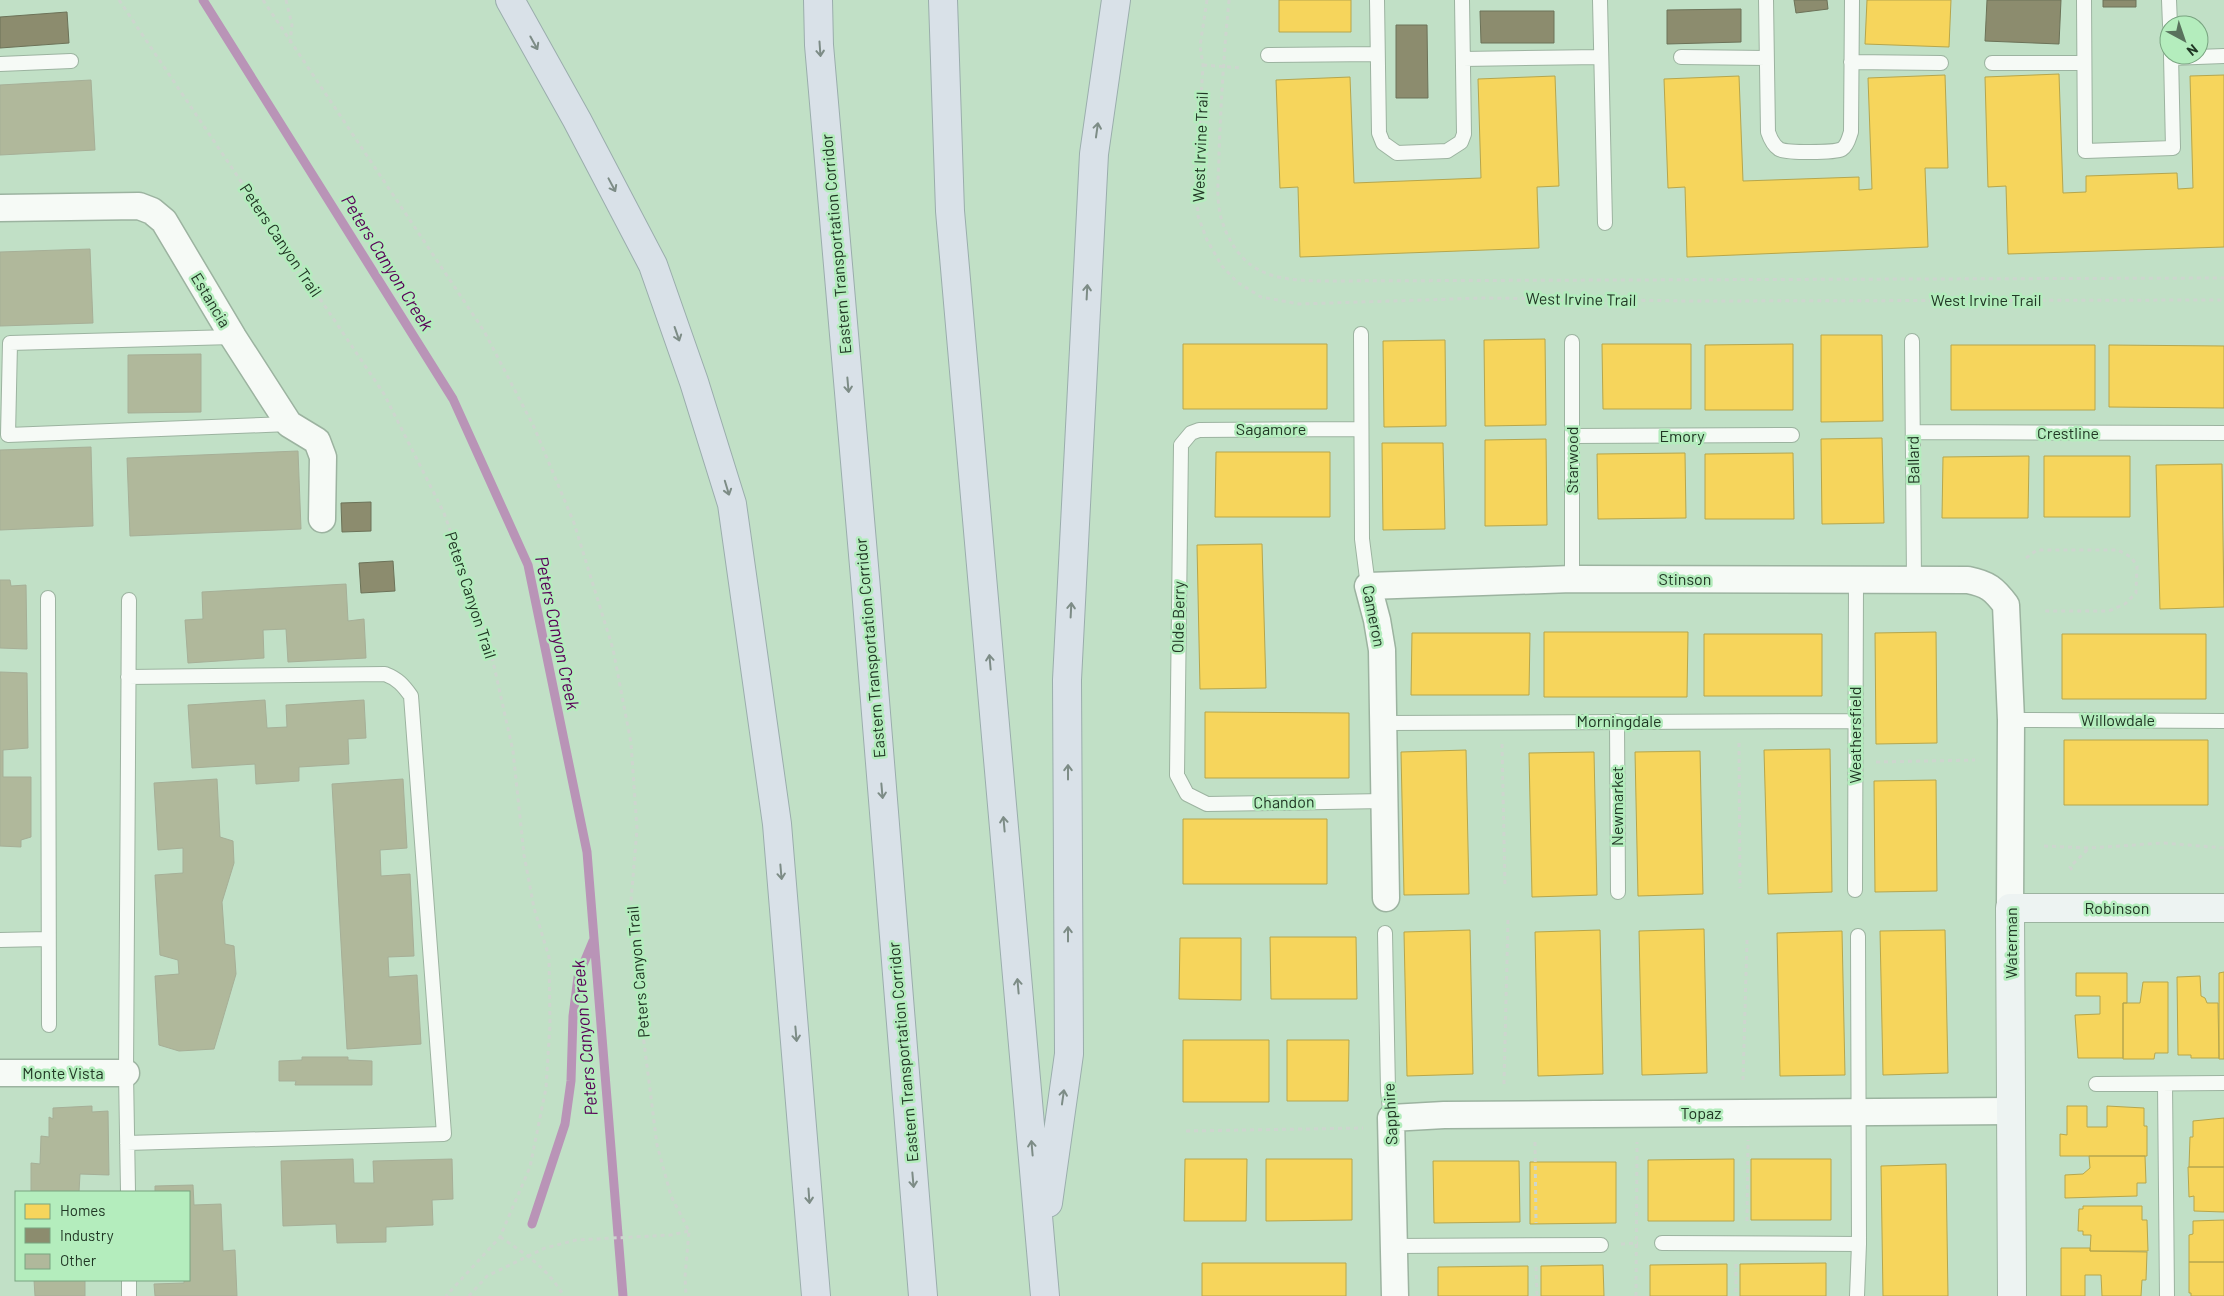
<svg xmlns="http://www.w3.org/2000/svg" width="2224" height="1296" viewBox="0 0 2224 1296" font-family="Barlow,sans-serif">
  <style>
    .homes { fill: #f6d55c; stroke: #b6a64c }
    .industry { fill: #8c8c6e; stroke: #6c7258 }
    .lines { fill: none; stroke-linecap: round; stroke-linejoin: round }
    .stream { stroke: #b994b7; stroke-width: 9 }
    .building { fill: #b0b89b; stroke: #a6af97 }
    .lane-casing { stroke: #9cb3a0; stroke-width: 16 }
    .street-casing { stroke: #9cb3a0; stroke-width: 29 }
    .secondary-casing { stroke: #9cb3a0; stroke-width: 30 }
    .highway-casing { stroke: #9aadac; stroke-width: 30 }
    .path { stroke: #cdd6ce; stroke-width: 3; stroke-dasharray: 4 4; stroke-linecap: butt }
    .lane { stroke: #f6faf6; stroke-width: 14 }
    .street { stroke: #f6faf6; stroke-width: 26 }
    .secondary { stroke: #edf3f2; stroke-width: 28 }
    .highway { stroke: #d9e1e8; stroke-width: 28 }
    .oneway { stroke: #7d8c86 }
    .labels { text-anchor: middle; stroke-width: 5; stroke-linejoin: round; paint-order: stroke }
    .street-label { font-size: 16px; fill: #213725; stroke: #b4edbd }
    .water-label { font-size: 18px; font-style: italic; fill: #580157; stroke: #b4edbd }
  </style>
  <rect width="100%" height="100%" fill="#c1e0c6"/>
  <path class="homes" d="M1279,0H1351V32H1279Z
    M1867,0H1951L1949,47L1865,44Z
    M2059,74L2063,193L2086,192V176L2177,173L2178,189L2193,188L2190,76L2224,75V247L2008,254L2006,186L1988,187L1985,77Z
    M1945,75L1948,168H1925L1928,247L1687,257L1685,187L1668,188L1664,79L1739,76L1743,181L1859,177V190L1872,189L1868,78Z
    M1555,76L1559,186L1537,187L1539,248L1300,257L1298,187L1280,188L1276,80L1350,77L1354,183L1481,178L1478,79Z
    M1821,335H1882L1883,421L1821,422Z
    M1545,339L1546,425L1485,426L1484,340Z
    M1445,340L1446,426L1384,427L1383,341Z
    M1183,344H1327V409H1183Z
    M1602,344H1691V409H1603Z
    M1793,344V410H1705V345Z
    M1951,345H2095V410H1951Z
    M2109,345L2224,346V408L2109,407Z
    M1882,438L1884,523L1822,524L1821,439Z
    M1546,439L1547,525L1485,526V440Z
    M1382,443H1443L1445,529L1383,530Z
    M1216,452H1330V517H1215Z
    M1685,453L1686,518L1598,519L1597,454Z
    M1793,453L1794,519H1705V454Z
    M2029,456L2028,518H1942L1943,457Z
    M2044,456H2130V517H2044Z
    M2222,464L2224,607L2160,609L2156,465Z
    M1262,544L1266,688L1200,689L1197,545Z
    M1544,632H1688L1687,697H1544Z
    M1936,632L1937,743L1876,744L1875,633Z
    M1412,633H1530L1529,695H1411Z
    M1704,634H1822V696H1704Z
    M2062,634H2206V699H2062Z
    M1205,712L1349,713V778H1205Z
    M2064,740H2208V805H2064Z
    M1830,749L1832,892L1768,894L1764,750Z
    M1466,750L1469,894L1404,895L1401,752Z
    M1700,751L1703,894L1638,896L1635,752Z
    M1594,752L1597,895L1532,897L1529,753Z
    M1936,780L1937,891L1875,892L1874,781Z
    M1183,819H1327V884H1183Z
    M1704,929L1707,1073L1642,1075L1639,931Z
    M1470,930L1473,1074L1407,1076L1404,932Z
    M1600,930L1603,1074L1538,1076L1535,932Z
    M1945,930L1948,1073L1883,1075L1880,931Z
    M1842,931L1845,1075L1780,1076L1777,933Z
    M1270,937H1356L1357,999H1271Z
    M1180,938H1241V1000L1179,999Z
    M2224,972V1059H2219V973Z
    M2076,973H2127V1003H2123V1058H2078L2075,1015L2100,1014V996H2076Z
    M2200,976L2201,996L2205,998L2207,1003H2218L2219,1058H2191V1055H2178L2177,977Z
    M2143,982H2168V1053H2155L2154,1059H2123V1003H2140Z
    M1183,1040H1269V1102H1183Z
    M1287,1040H1349L1348,1101H1287Z
    M2067,1106H2087V1127H2107V1106L2144,1108V1126H2147V1156H2060V1134L2067,1135Z
    M2224,1118V1167H2189L2190,1137H2193V1121Z
    M2089,1156H2145L2146,1183H2137V1196L2065,1198V1175L2083,1174L2090,1168Z
    M1185,1159H1247L1246,1221H1184Z
    M1266,1159H1352V1220L1266,1221Z
    M1734,1159V1221H1648V1160Z
    M1751,1159H1831V1220H1751Z
    M1433,1161H1519L1520,1222L1434,1223Z
    M1530,1162H1616V1223L1530,1224Z
    M1946,1164L1948,1296H1883L1881,1166Z
    M2188,1167H2224V1212L2194,1211V1196L2189,1197Z
    M2083,1206H2142V1220H2147L2148,1251H2090L2091,1235H2083V1231H2078L2079,1209H2083Z
    M2224,1220V1262H2189V1235L2193,1234V1221Z
    M2061,1248H2090V1251L2147,1252L2146,1280H2142L2141,1296H2102L2101,1275H2085V1296H2061Z
    M2189,1262H2224V1296H2191V1293H2189Z
    M1202,1263H1346V1296H1202Z
    M1826,1263V1296H1740V1264Z
    M1727,1264V1296H1650V1265Z
    M1603,1265L1604,1296H1541V1266Z
    M1528,1266V1296H1438V1267Z"/>
  <path class="industry" d="M1794,0H1827L1828,9L1796,13Z
    M1987,0H2061L2059,44L1985,41Z
    M2103,0H2136V7H2103Z
    M1741,9V42L1667,44V10Z
    M1480,11H1554V43H1481Z
    M67,12L69,43L0,48V17Z
    M1396,25H1427L1428,98H1396Z
    M371,502V531L342,532L341,503Z
    M393,561L395,591L361,593L359,563Z"/>
  <g class="lines">
    <path class="stream" d="M203,0L453,399L528,565L587,852L623,1296
      M532,1224L565,1124L571,1081L573,1016L578,977L593,941"/>
  </g>
  <path class="building" d="M91,80L95,150L0,155V85Z
    M90,249L93,323L0,326V252Z
    M201,354V412L128,413V355Z
    M91,447L93,526L0,530V450Z
    M298,451L301,529L130,536L127,458Z
    M0,580H10L11,586L26,585L27,649L0,648Z
    M346,584L348,621L364,619L366,658L288,662L286,629L263,630L264,658L188,663L185,620L203,619L202,592Z
    M0,672L27,673L28,748L3,750V777H31V837L21,840V847L0,846Z
    M265,700L267,728L287,727L286,705L364,700L366,738L348,739L349,764L299,767V781L256,784L255,764L192,768L188,705Z
    M217,779L220,837L233,841L234,863L222,902L225,944L234,946L236,974L214,1049L179,1051L159,1045L155,976L179,974L178,960L160,955L155,875L183,873V848L158,850L154,783Z
    M403,779L407,848L380,850L381,876L410,874L414,956L388,957L389,977L417,975L421,1044L347,1049L332,784Z
    M302,1057H348V1060L372,1061V1085H295L296,1081H279V1061L302,1060Z
    M92,1106V1112L108,1111L109,1175L80,1174L79,1192H31V1163L40,1164L41,1136L49,1137V1117L53,1119V1108Z
    M353,1159L354,1183H374L373,1161L452,1159L453,1199L432,1200L433,1225L386,1227V1242L337,1243L336,1224L283,1226L281,1161Z
    M193,1185L194,1205L221,1204L223,1251L235,1250L237,1296H155L154,1284L184,1283V1280H189V1192H155V1186Z
    M34,1280H85V1296H35Z"/>
  <g class="lines">
    <defs>
      <path id="lane" d="M1377,0L1379,133L1383,143L1397,153L1447,151L1461,142L1464,134L1462,0
        M1600,0L1605,223
        M1766,0L1768,132C1770,138 1773,145 1779,149C1786,153 1834,153 1842,149C1848,145 1849,137 1851,132L1852,0
        M2084,0L2085,151L2173,148L2171,55
        M2169,0L2170,25
        M1268,55L1377,54
        M1681,57L1766,58
        M2171,58L2224,56
        M1463,59L1601,57
        M1851,62L1941,63
        M1992,63H2084
        M0,64L71,61
        M1361,334L1362,539L1368,586
        M233,337L10,343L8,435L289,424
        M1912,341L1914,580
        M1572,342V579
        M1360,429L1199,430L1191,433L1181,445L1177,775L1187,794L1207,804L1384,801
        M1913,432L2224,433
        M1572,436L1792,435
        M48,598L49,1025
        M2011,720L2224,721
        M1617,721L1618,892
        M1383,723L1855,721
        M1855,890L1856,580
        M1385,933L1388,1091L1391,1118
        M0,940L48,939
        M2096,1084L2224,1083
        M2165,1084L2167,1296
        M127,1143L444,1134L411,696C403,685 398,679 385,674L128,677
        M128,1192L126,1073L129,600
        M1662,1243L1859,1244
        M1394,1246L1601,1245
        M129,1280V1296
        M1857,1296L1859,1244L1858,936"/>
      <path id="street" d="M0,208L139,206L152,211L164,221L233,337L289,424L317,441L323,457L322,519
        M1386,898L1382,650L1377,620L1368,586L1572,579L1968,580C1988,584 1994,589 2006,605L2011,720L2010,908
        M0,1073H126
        M1395,1296L1391,1118L1444,1115L2011,1111"/>
      <path id="secondary" d="M2012,1296L2010,908H2224"/>
      <path id="highway" d="M510,0L577,120L653,265L694,382L732,504L777,824L816,1296
        M818,0L819,45L866,589L923,1296
        M943,0L950,211L1045,1296
        M1048,1203L1069,1054L1067,680L1094,154L1116,0"/>
    </defs>
    <use href="#lane" class="lane-casing"/>
    <use href="#street" class="street-casing"/>
    <use href="#secondary" class="secondary-casing"/>
    <use href="#highway" class="highway-casing"/>
    <path class="path" d="M119,0L384,394L444,513L488,639L513,751L524,855L534,908L549,957L550,1024L546,1088L530,1167L500,1237L446,1296
      M263,0L484,331L534,427L574,523L613,649L631,743L637,829L630,913L638,995L657,1145L671,1196L689,1231L685,1277L686,1296
      M286,0L292,25L290,43
      M1207,0L1200,46L1203,65L1196,180L1198,216L1207,240L1222,266L1237,282L1261,297L1299,304L1484,298L1687,301L2224,300
      M1229,0C1224,51 1221,101 1219,153C1219,174 1215,200 1222,221C1227,237 1237,255 1251,265C1270,279 1294,280 1317,281L2224,278
      M1203,65L1242,68
      M2026,558L2037,550H2118L2131,557L2137,566L2136,593L2125,604L2109,611H2043
      M1739,743L1740,888
      M1502,744L1505,886
      M1876,762L1975,760
      M2044,846L2089,848L2164,843L2224,848
      M2072,870L2070,867L2089,848
      M1743,1080L1747,940
      M1504,1084L1508,919
      M1186,1131L1363,1128
      M1535,1142L1536,1223
      M1747,1221L1748,1140
      M500,1237C526,1254 547,1268 564,1296
      M1621,1244L1638,1243
      M1736,1264V1296
      M1536,1267L1537,1296
      M469,1296L487,1276L545,1248L576,1240L671,1235L689,1231
      M1636,1296L1637,1142"/>
    <use href="#lane" class="lane"/>
    <use href="#street" class="street"/>
    <use href="#secondary" class="secondary"/>
    <use href="#highway" class="highway"/>
  </g>
  <defs><path id="oneway-shaft" d="M-6 0H5M1.5-3L5.5 0L1.5 3" fill="none" stroke-width="1.6" stroke-linecap="round" stroke-linejoin="round" transform="scale(1.25)"/></defs>
  <g class="oneway">
    <use href="#oneway-shaft" transform="translate(534 43) rotate(61)"/>
    <use href="#oneway-shaft" transform="translate(820 49) rotate(86)"/>
    <use href="#oneway-shaft" transform="translate(1097 130) rotate(-82)"/>
    <use href="#oneway-shaft" transform="translate(612 185) rotate(62)"/>
    <use href="#oneway-shaft" transform="translate(1087 292) rotate(-87)"/>
    <use href="#oneway-shaft" transform="translate(677 334) rotate(71)"/>
    <use href="#oneway-shaft" transform="translate(848 385) rotate(85)"/>
    <use href="#oneway-shaft" transform="translate(727 488) rotate(73)"/>
    <use href="#oneway-shaft" transform="translate(1071 610) rotate(-87)"/>
    <use href="#oneway-shaft" transform="translate(990 662) rotate(-95)"/>
    <use href="#oneway-shaft" transform="translate(1068 772) rotate(-90)"/>
    <use href="#oneway-shaft" transform="translate(882 791) rotate(85)"/>
    <use href="#oneway-shaft" transform="translate(1004 824) rotate(-95)"/>
    <use href="#oneway-shaft" transform="translate(781 872) rotate(85)"/>
    <use href="#oneway-shaft" transform="translate(1068 934) rotate(-90)"/>
    <use href="#oneway-shaft" transform="translate(1018 986) rotate(-95)"/>
    <use href="#oneway-shaft" transform="translate(796 1034) rotate(85)"/>
    <use href="#oneway-shaft" transform="translate(1063 1097) rotate(-82)"/>
    <use href="#oneway-shaft" transform="translate(1032 1148) rotate(-95)"/>
    <use href="#oneway-shaft" transform="translate(913 1180) rotate(85)"/>
    <use href="#oneway-shaft" transform="translate(809 1196) rotate(86)"/>
  </g>
  <g class="labels">
    <g class="street-label">
      <text transform="translate(1200 147) rotate(-88)" y="6">West Irvine Trail</text>
      <text transform="translate(281 240) rotate(56)" y="6">Peters Canyon Trail</text>
      <text transform="translate(836 244) rotate(-95)" y="6">Eastern Transportation Corridor</text>
      <text transform="translate(1581 299) rotate(1)" y="6">West Irvine Trail</text>
      <text transform="translate(211 300) rotate(59)" y="6">Estancia</text>
      <text x="1986" y="306">West Irvine Trail</text>
      <text x="1271" y="435">Sagamore</text>
      <text x="2068" y="439">Crestline</text>
      <text x="1682" y="442">Emory</text>
      <text transform="translate(1572 460) rotate(-90)" y="6">Starwood</text>
      <text transform="translate(1913 460) rotate(-91)" y="6">Ballard</text>
      <text x="1685" y="585">Stinson</text>
      <text transform="translate(471 595) rotate(72)" y="6">Peters Canyon Trail</text>
      <text transform="translate(1374 616) rotate(79)" y="6">Cameron</text>
      <text transform="translate(1178 617) rotate(-89)" y="6">Olde Berry</text>
      <text transform="translate(870 648) rotate(-95)" y="6">Eastern Transportation Corridor</text>
      <text x="2118" y="726">Willowdale</text>
      <text x="1619" y="727">Morningdale</text>
      <text transform="translate(1855 735) rotate(-90)" y="6">Weathersfield</text>
      <text transform="translate(1284 802) rotate(-1)" y="6">Chandon</text>
      <text transform="translate(1617 806) rotate(-90)" y="6">Newmarket</text>
      <text x="2117" y="914">Robinson</text>
      <text transform="translate(2011 943) rotate(-90)" y="6">Waterman</text>
      <text transform="translate(638 972) rotate(-95)" y="6">Peters Canyon Trail</text>
      <text transform="translate(903 1052) rotate(-95)" y="6">Eastern Transportation Corridor</text>
      <text x="63" y="1079">Monte Vista</text>
      <text x="1701" y="1119">Topaz</text>
      <text transform="translate(1390 1114) rotate(-93)" y="6">Sapphire</text>
    </g>
    <g class="water-label">
      <text transform="translate(387 263) rotate(58)" y="6">Peters Canyon Creek</text>
      <text transform="translate(557 633) rotate(78)" y="6">Peters Canyon Creek</text>
      <text transform="translate(585 1038) rotate(-95)" y="6">Peters Canyon Creek</text>
    </g>
  </g>
  <rect x="15" y="1191" width="175" height="90" fill="#b4edbd" stroke="#79a480"/>
  <rect x="25" y="1204" width="25" height="15" fill="#f6d55c" stroke="#79a480"/>
  <text x="60" y="1216" font-size="15" fill="#213725">Homes</text>
  <rect x="25" y="1228" width="25" height="15" fill="#8c8c6e" stroke="#79a480"/>
  <text x="60" y="1241" font-size="15" fill="#213725">Industry</text>
  <rect x="25" y="1254" width="25" height="15" fill="#b0b89b" stroke="#79a480"/>
  <text x="60" y="1266" font-size="15" fill="#213725">Other</text>
  <g transform="translate(2184 40) rotate(140)"><circle r="24" fill="#b4edbd" stroke="#79a480"/>
  <path d="M0-4L9 19L0 12L-9 19Z" fill="#59725d"/>
  <text y="-8" font-size="14" font-weight="bold" text-anchor="middle" fill="#213725">N</text>
  </g>
</svg>
